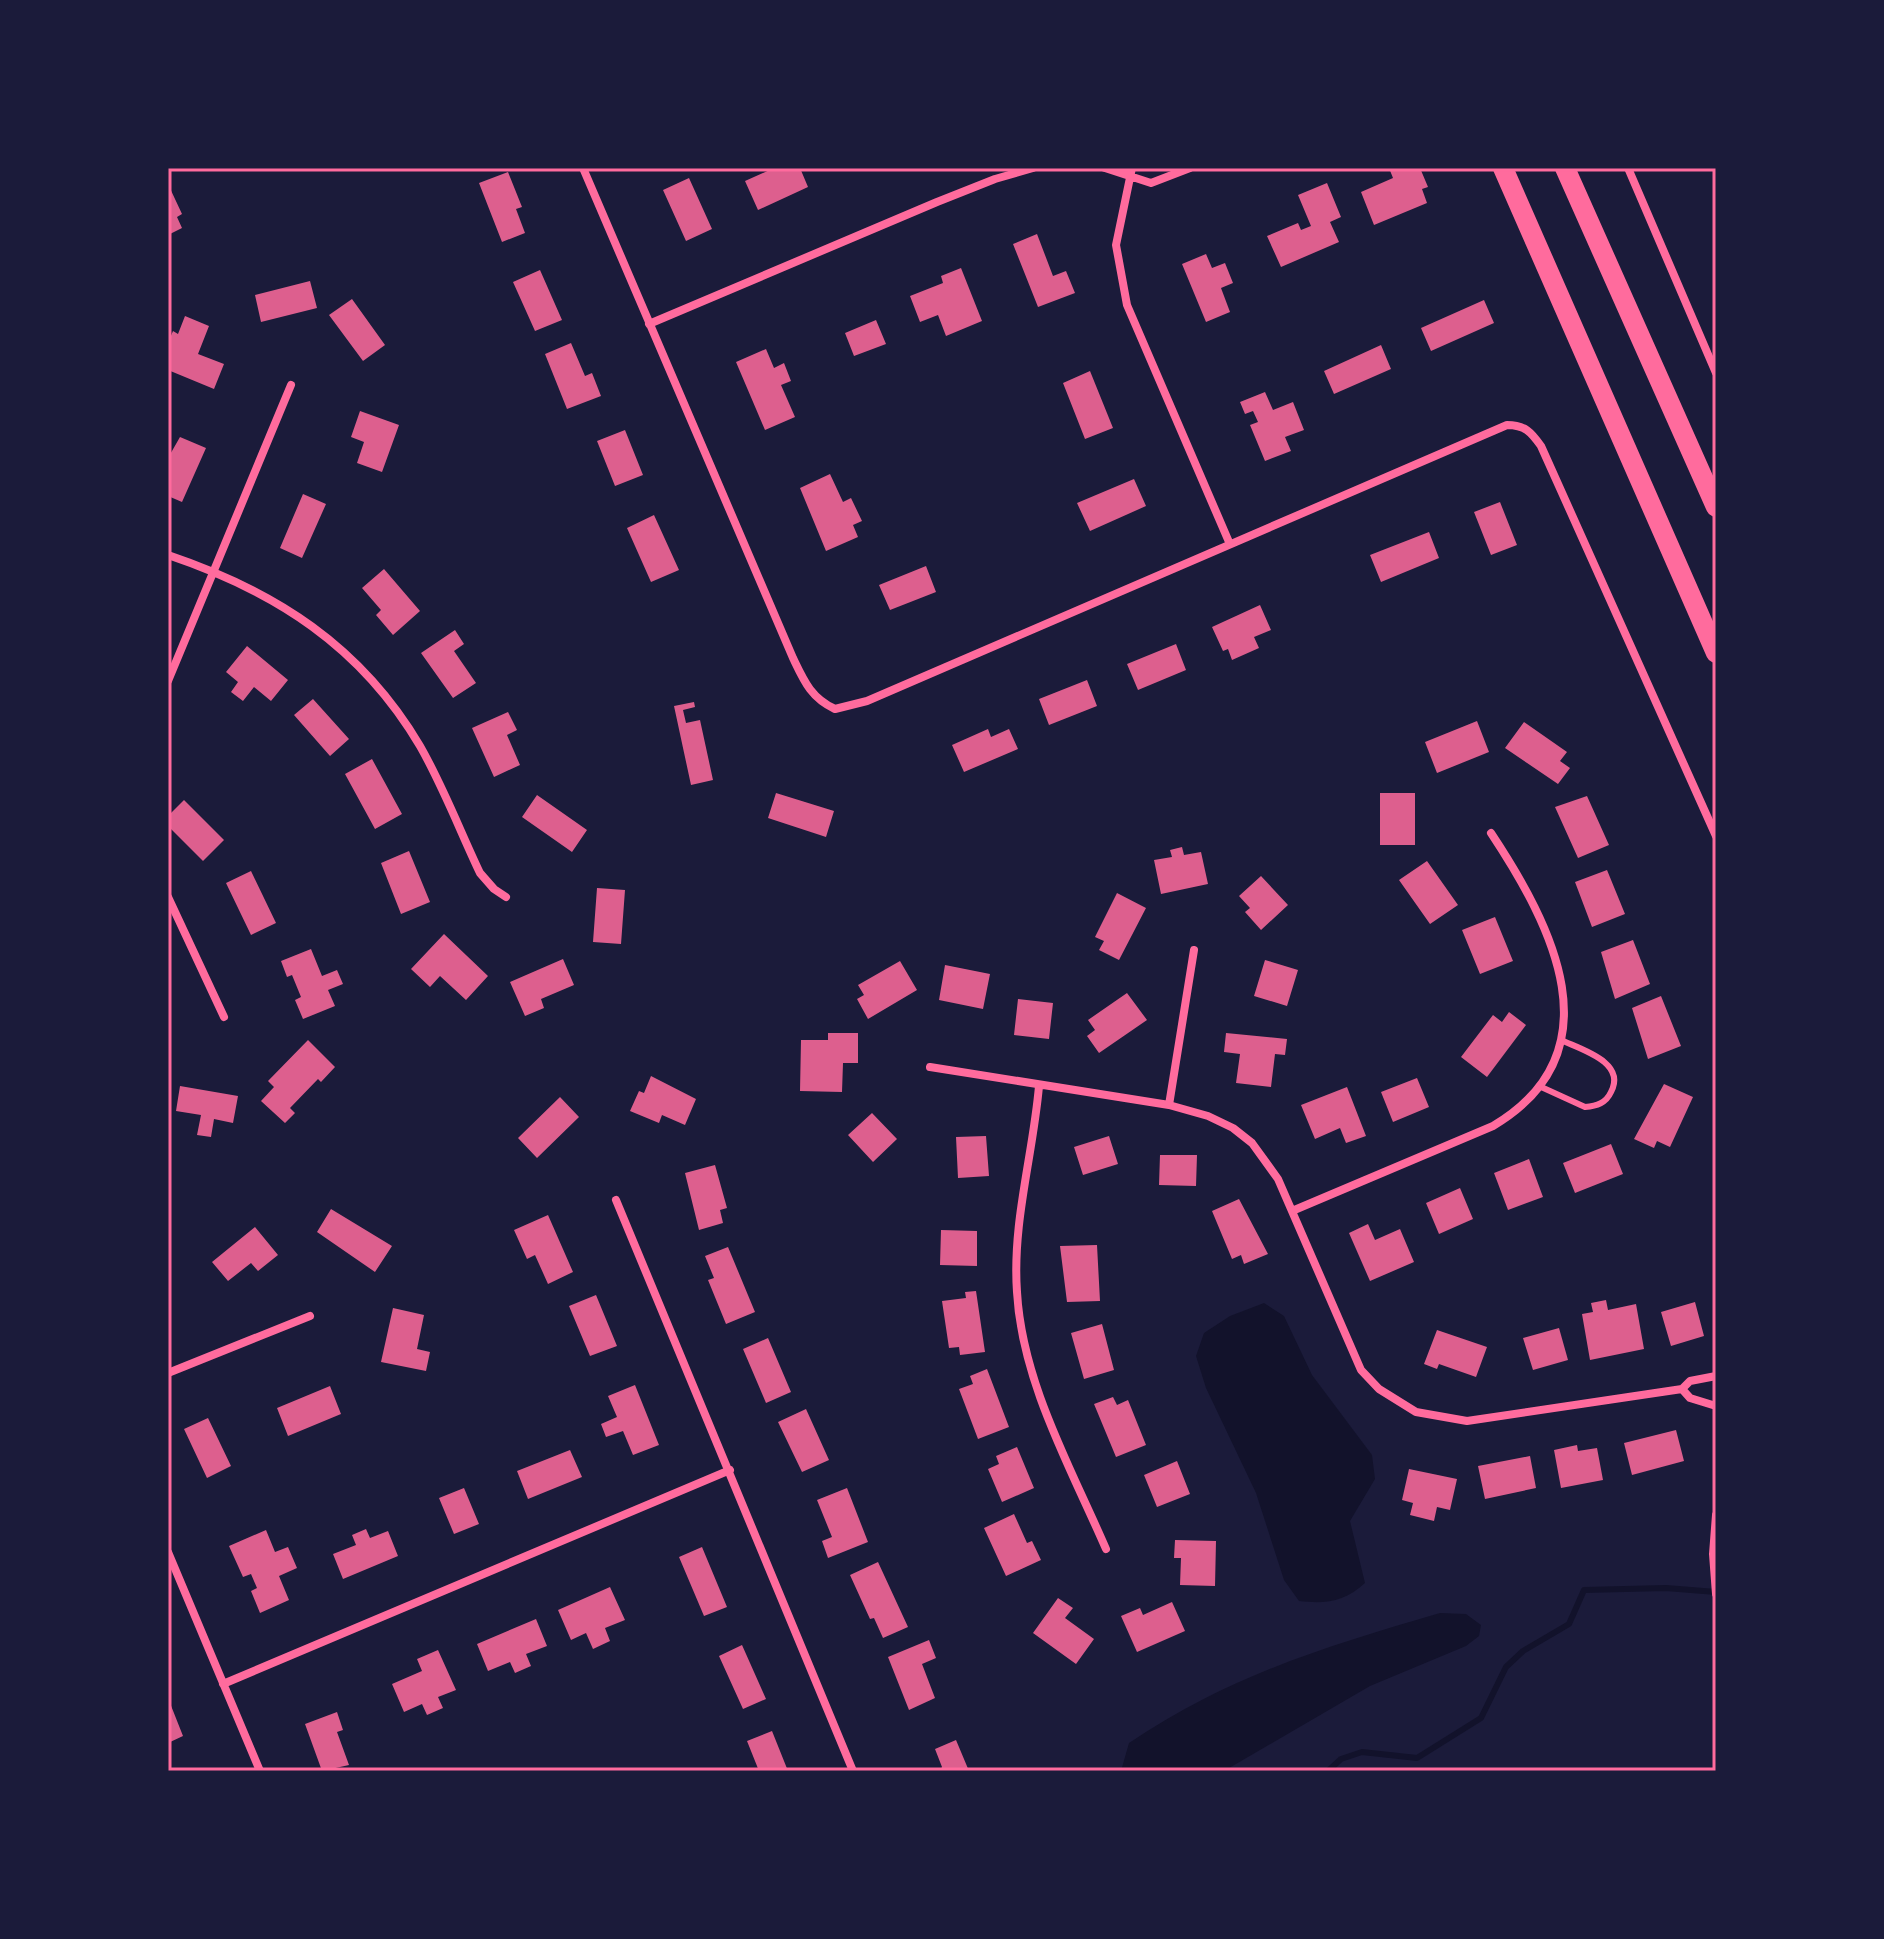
<svg xmlns="http://www.w3.org/2000/svg" width="1884" height="1939" viewBox="0 0 1884 1939" font-family="'Alegreya Sans',sans-serif">
  <style>
    .water { fill: #12122b }
    .lines { fill: none; stroke-linecap: round; stroke-linejoin: round }
    .stream { stroke: #12122b; stroke-width: 6 }
    .building { fill: #dd5f8e }
    .service { stroke: #ff6b9d; stroke-width: 6 }
    .minor { stroke: #ff6b9d; stroke-width: 8 }
    .motorway { stroke: #ff6b9d; stroke-width: 20 }
    .neatline { fill: none; stroke: #ff6b9d; stroke-width: 3 }
  </style>
  <rect width="100%" height="100%" fill="#1b1b3a"/>
  <path class="water" d="M1264,1303L1284,1316L1312,1375L1372,1455L1375,1479L1350,1521L1365,1583C1344,1602 1326,1604 1299,1601L1284,1580L1256,1493L1206,1388L1196,1356L1204,1333L1230,1316Z
    M1440,1613L1466,1614L1481,1625L1479,1636L1466,1646L1370,1686L1224,1771H1121L1129,1743C1231,1675 1324,1647 1440,1613Z"/>
  <g class="lines">
    <path class="stream" d="M1328,1771L1341,1759L1362,1752L1417,1758L1481,1718L1506,1667L1523,1651L1569,1624L1584,1590L1666,1588L1716,1592"/>
  </g>
  <path class="building" d="M774,168H800L808,187L758,210L745,181Z
    M1389,168H1420L1428,187L1422,189L1427,203L1374,225L1361,192L1393,178Z
    M508,172L522,207L516,209L525,233L502,242L479,183Z
    M689,178L712,229L686,241L663,190Z
    M1327,183L1341,217L1330,222L1339,242L1281,267L1267,236L1298,223L1301,230L1311,226L1298,195Z
    M168,184L182,214L177,217L182,228L168,235Z
    M1037,234L1053,276L1066,271L1075,293L1038,307L1013,244Z
    M1206,254L1212,268L1225,263L1233,283L1221,288L1230,312L1206,322L1182,264Z
    M961,268L982,321L946,336L938,315L920,322L910,296L943,283L941,276Z
    M540,270L562,320L535,331L513,282Z
    M310,281L317,308L261,322L255,295Z
    M352,299L385,345L363,361L329,315Z
    M1484,300L1494,323L1431,351L1421,328Z
    M185,316L209,326L198,354L224,364L214,389L168,370V343L173,331L178,334Z
    M876,320L886,344L854,356L845,333Z
    M571,343L585,376L592,373L601,396L567,409L545,354Z
    M1381,345L1391,369L1334,394L1324,371Z
    M766,349L774,368L784,363L791,381L781,385L795,417L765,430L736,362Z
    M1090,371L1113,428L1085,439L1063,383Z
    M1265,392L1273,410L1293,402L1304,430L1285,437L1291,451L1265,461L1250,425L1258,422L1253,411L1245,414L1240,402Z
    M360,411L399,425L382,472L357,463L364,442L351,437Z
    M625,430L643,475L615,486L597,441Z
    M180,437L206,448L182,502L168,496V458Z
    M830,474L843,502L851,498L862,521L853,525L858,537L826,551L800,488Z
    M1134,479L1146,506L1090,531L1077,503Z
    M303,494L326,504L302,558L280,548Z
    M1500,502L1517,545L1491,555L1474,512Z
    M654,515L679,570L651,582L627,528Z
    M1429,532L1439,558L1381,582L1370,555Z
    M926,566L936,592L890,610L879,585Z
    M384,569L420,611L393,635L376,615L381,610L362,588Z
    M1260,605L1271,630L1254,637L1259,648L1232,660L1228,649L1223,651L1212,627Z
    M455,630L464,644L454,651L476,683L453,698L421,653Z
    M1176,644L1186,670L1138,690L1127,664Z
    M247,646L288,680L271,701L254,687L243,701L231,692L238,682L226,672Z
    M1087,680L1097,706L1049,725L1039,699Z
    M313,699L349,739L330,756L294,715Z
    M694,702L695,707L683,710L686,723L700,720L713,780L691,785L674,706Z
    M508,712L517,730L507,735L520,765L494,777L472,728Z
    M1477,721L1489,752L1437,773L1425,742Z
    M1524,722L1567,752L1560,761L1570,768L1558,784L1505,748Z
    M988,729L991,737L1009,729L1018,749L964,772L952,745Z
    M372,759L402,814L375,829L345,774Z
    M776,793L834,811L826,837L768,818Z
    M1380,793H1415V845H1380Z
    M537,795L587,830L572,852L522,817Z
    M1587,796L1609,845L1578,858L1555,807Z
    M184,800L224,840L203,861L168,826V816Z
    M1182,847L1184,855L1201,852L1208,884L1161,894L1154,860L1172,857L1170,850Z
    M409,851L430,902L401,914L381,863Z
    M1427,861L1458,905L1430,924L1399,880Z
    M1607,870L1625,914L1592,927L1575,882Z
    M251,871L276,923L251,935L226,883Z
    M1261,876L1288,905L1261,930L1245,912L1250,908L1239,896Z
    M597,888L625,890L621,944L593,942Z
    M1117,893L1146,908L1119,960L1099,950L1104,941L1095,937Z
    M1495,917L1513,961L1480,974L1462,930Z
    M444,934L488,976L466,1000L440,976L430,987L411,969Z
    M1633,940L1650,984L1615,999L1601,952Z
    M311,949L322,976L337,970L343,984L328,990L335,1006L303,1019L295,1000L301,997L292,975L287,977L281,961Z
    M563,959L574,985L541,999L544,1008L525,1016L510,982Z
    M1265,960L1298,970L1287,1006L1254,996Z
    M900,961L917,990L868,1019L857,999L864,995L858,985Z
    M945,965L990,974L983,1009L939,1000Z
    M1127,993L1147,1020L1099,1053L1087,1036L1095,1030L1088,1020Z
    M1661,996L1681,1046L1648,1059L1632,1008Z
    M1018,999L1053,1003L1049,1039L1014,1035Z
    M1509,1012L1526,1025L1487,1077L1461,1057L1493,1015L1502,1022Z
    M828,1033H858V1063H843L842,1092L800,1091L801,1040H828Z
    M1226,1033L1287,1039L1285,1055L1275,1054L1271,1087L1236,1083L1240,1054L1224,1052Z
    M308,1040L335,1067L321,1082L318,1079L290,1108L295,1113L285,1123L261,1101L274,1087L268,1081Z
    M651,1076L696,1099L685,1125L662,1115L659,1123L630,1111L639,1091L644,1093Z
    M1417,1078L1429,1107L1393,1122L1381,1092Z
    M1664,1084L1693,1097L1670,1147L1657,1141L1654,1148L1634,1139Z
    M180,1086L238,1096L233,1123L214,1119L211,1137L197,1135L201,1115L176,1111Z
    M1347,1087L1366,1136L1346,1143L1340,1128L1315,1139L1301,1105Z
    M560,1097L579,1117L537,1158L518,1138Z
    M872,1113L897,1139L873,1162L848,1135Z
    M986,1136L989,1176L958,1178L956,1137Z
    M1109,1136L1118,1164L1083,1175L1074,1147Z
    M1611,1144L1623,1174L1575,1193L1563,1163Z
    M1160,1155H1197L1196,1186L1159,1185Z
    M1529,1159L1543,1197L1508,1210L1494,1173Z
    M715,1165L727,1208L720,1210L723,1223L699,1230L685,1173Z
    M1460,1188L1473,1219L1439,1234L1426,1203Z
    M1239,1199L1268,1254L1244,1264L1241,1255L1232,1259L1212,1211Z
    M331,1209L392,1246L375,1272L317,1232Z
    M548,1215L573,1272L548,1284L535,1255L527,1259L514,1230Z
    M1368,1224L1375,1240L1400,1229L1414,1262L1370,1281L1349,1233Z
    M255,1227L278,1255L258,1271L251,1263L228,1281L212,1262Z
    M941,1230L977,1231V1266L940,1265Z
    M1097,1245L1100,1301L1067,1302L1060,1246Z
    M728,1247L755,1312L726,1324L708,1280L714,1278L705,1256Z
    M976,1291L985,1352L960,1355L959,1347L949,1348L942,1301L966,1298L965,1292Z
    M596,1295L617,1346L590,1356L569,1306Z
    M1606,1300L1608,1310L1636,1304L1644,1349L1590,1360L1582,1314L1593,1312L1591,1303Z
    M1695,1302L1704,1336L1671,1346L1661,1312Z
    M393,1308L424,1315L417,1349L430,1352L426,1371L381,1362Z
    M1102,1324L1114,1370L1084,1379L1071,1333Z
    M1559,1328L1568,1360L1533,1370L1523,1338Z
    M1437,1330L1487,1347L1476,1377L1439,1364L1437,1369L1424,1364Z
    M768,1338L791,1392L766,1403L743,1349Z
    M987,1369L1009,1427L978,1439L959,1389L973,1384L970,1376Z
    M635,1385L659,1445L633,1455L623,1431L606,1437L601,1424L617,1417L608,1396Z
    M330,1386L341,1414L288,1436L277,1408Z
    M1113,1397L1117,1405L1128,1400L1146,1445L1116,1457L1094,1404Z
    M806,1409L829,1460L802,1472L778,1422Z
    M208,1418L231,1466L207,1478L184,1429Z
    M1676,1430L1684,1461L1632,1475L1624,1443Z
    M1577,1445L1578,1451L1597,1448L1603,1480L1561,1488L1554,1450Z
    M1017,1447L1034,1488L1002,1502L988,1469L999,1464L996,1456Z
    M570,1450L582,1477L528,1499L517,1471Z
    M1530,1456L1536,1488L1485,1499L1478,1466Z
    M1177,1461L1190,1494L1157,1507L1144,1475Z
    M1409,1469L1457,1479L1450,1510L1437,1507L1434,1521L1410,1515L1413,1503L1402,1500Z
    M464,1488L479,1524L454,1534L439,1498Z
    M847,1488L868,1542L828,1558L822,1541L832,1537L817,1500Z
    M1014,1514L1027,1543L1032,1541L1041,1560L1006,1576L984,1528Z
    M366,1529L370,1538L388,1531L398,1556L343,1579L333,1554L356,1545L352,1535Z
    M266,1530L275,1552L288,1547L297,1568L279,1576L289,1600L260,1613L251,1591L257,1588L251,1574L243,1577L229,1546Z
    M1175,1540L1216,1541L1215,1586L1180,1585L1181,1558H1174Z
    M702,1547L727,1607L704,1616L679,1557Z
    M878,1562L908,1627L883,1638L874,1618L870,1619L850,1575Z
    M610,1587L625,1620L605,1628L610,1641L593,1649L586,1633L571,1640L558,1610Z
    M1058,1598L1073,1608L1065,1618L1094,1639L1076,1664L1033,1633Z
    M1172,1602L1185,1631L1137,1652L1121,1616L1140,1608L1143,1615Z
    M536,1619L547,1646L526,1654L531,1666L515,1673L510,1662L488,1671L477,1644Z
    M929,1640L936,1658L922,1664L935,1698L909,1710L888,1657Z
    M742,1645L766,1699L743,1709L719,1656Z
    M438,1650L456,1690L438,1697L443,1708L427,1715L422,1704L404,1712L392,1684L422,1671L417,1659Z
    M168,1698L183,1736L168,1743Z
    M337,1712L343,1730L337,1732L349,1765L322,1771L305,1724Z
    M772,1731L788,1771H759L747,1741Z
    M956,1740L969,1771H940L942,1767L935,1749Z"/>
  <g class="lines">
    <path class="service" d="M1539,1086L1585,1107C1597,1106 1606,1103 1611,1092C1627,1062 1580,1049 1561,1040"/>
    <path class="minor" d="M583,168L793,658C804,681 811,698 835,709L867,701L1507,425C1525,425 1531,432 1541,446L1716,836
      M1105,168L1151,183L1190,168
      M1132,168L1116,245L1127,305L1229,542
      M1628,168L1716,373
      M649,324L937,202L995,179L1033,168
      M168,555C275,591 361,646 420,746C443,786 460,831 480,873L494,889L506,897
      M168,681L291,385
      M168,897L224,1017
      M930,1067L1169,1105L1208,1116L1233,1128L1252,1143L1278,1179L1361,1370L1379,1389L1416,1412L1467,1421L1682,1389L1690,1381L1716,1376
      M1039,1086C1033,1155 1012,1223 1017,1292C1022,1382 1071,1468 1106,1549
      M1169,1105L1194,950
      M616,1200L853,1771
      M1292,1211L1493,1126C1618,1052 1552,925 1491,833
      M168,1373L310,1316
      M1682,1389L1690,1398L1716,1406
      M1716,1515L1713,1554L1716,1594
      M168,1552L260,1771
      M223,1684L730,1470"/>
    <path class="motorway" d="M1503,168L1716,653
      M1565,168L1716,507"/>
  </g>
  <rect width="1884" height="1939" fill="none" stroke="#1b1b3a" stroke-width="340"/>
  <rect x="170" y="170" width="1544" height="1599" class="neatline"/>
</svg>
